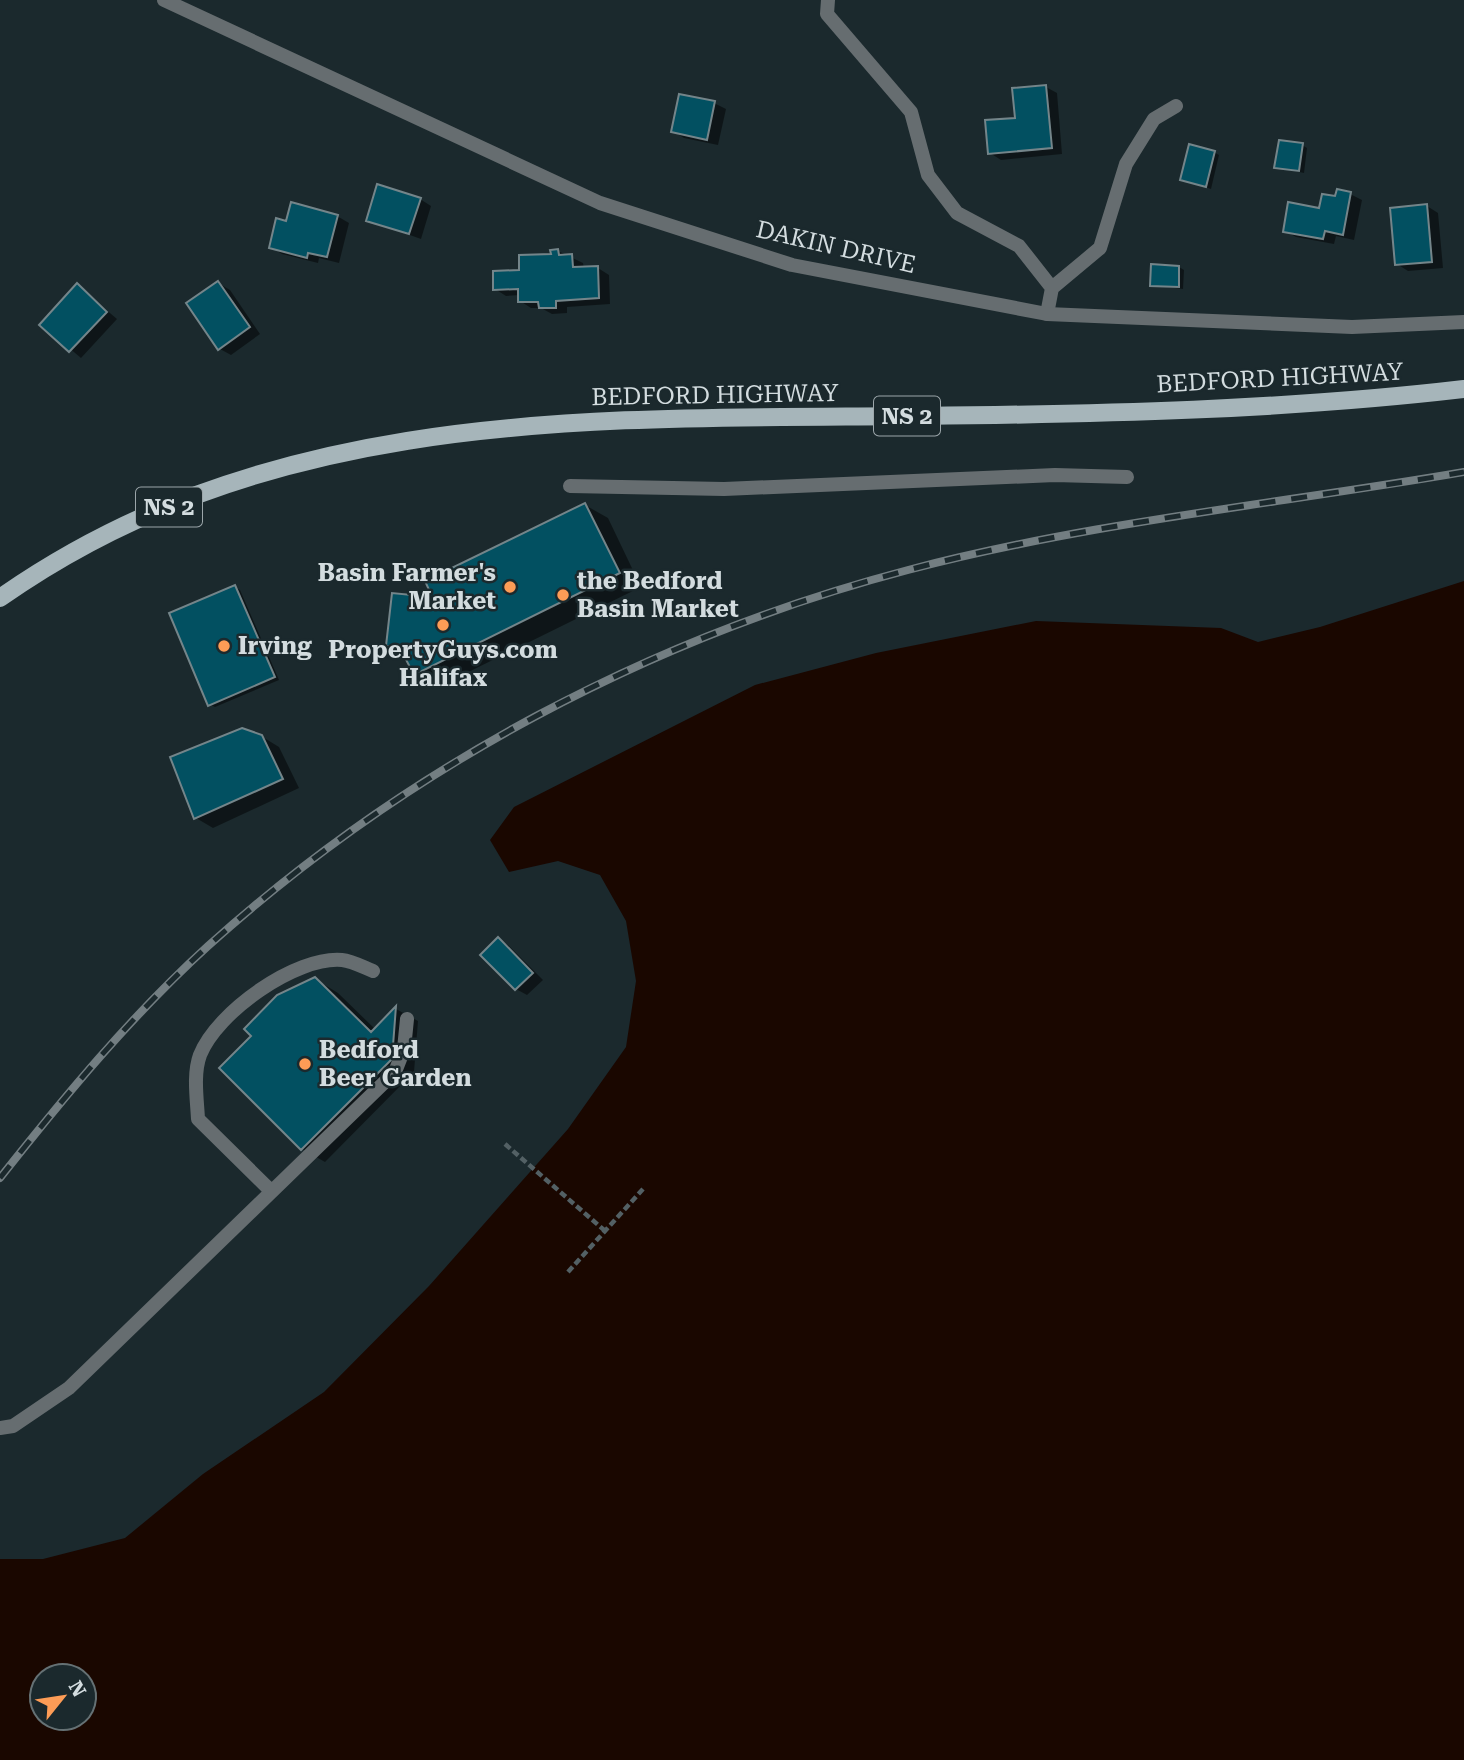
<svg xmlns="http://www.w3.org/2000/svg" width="1464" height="1760" viewBox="0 0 1464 1760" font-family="'Roboto Serif',serif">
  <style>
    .water { fill: #1a0700; fill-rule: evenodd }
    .shadow { fill: #0007 }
    .building { fill: #025061; stroke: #74858a; stroke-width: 2 }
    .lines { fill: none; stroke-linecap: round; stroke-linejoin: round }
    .path { stroke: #536064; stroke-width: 4.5; stroke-dasharray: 7 3.5; stroke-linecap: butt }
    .service { stroke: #666d70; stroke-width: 14 }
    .minor { stroke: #666d70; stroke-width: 14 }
    .primary { stroke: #a6b5ba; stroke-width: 18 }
    .rail-casing { stroke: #737e82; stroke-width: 8 }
    .rail { stroke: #1b292d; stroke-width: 5; stroke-dasharray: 16; stroke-linecap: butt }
    .poi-dot { fill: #fd9c56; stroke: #1b292d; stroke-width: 2.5 }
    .labels { text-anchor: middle; stroke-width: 5; stroke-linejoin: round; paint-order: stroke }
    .shield { fill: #1b292d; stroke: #9ca6aa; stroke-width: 2 }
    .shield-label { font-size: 23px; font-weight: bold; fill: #d3dcdf }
    .street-label { font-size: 24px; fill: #d3dcdf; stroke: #1b292d }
    .poi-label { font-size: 24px; font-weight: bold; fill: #d3dcdf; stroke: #1b292d; text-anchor: start }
  </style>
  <rect width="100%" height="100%" fill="#1b292d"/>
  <path class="water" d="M1464,581V1760H0V1559H43L125,1538L203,1474L324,1392L429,1286L568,1129L626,1047L636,981L626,921L600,875L558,861L509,872L490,840L514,807L755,685L876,653L1036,621L1221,628L1258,642L1320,627ZM42,1676H84V1718H42Z"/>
  <path class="shadow" d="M1046,87L1057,93L1062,154L1001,160L990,153Z
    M714,103L726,109L718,145L684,138L673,131Z
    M1302,145L1307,148L1304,173L1276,167Z
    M1214,152L1219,155L1211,189L1182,179Z
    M1350,194L1362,200L1354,240L1336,236L1334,244L1296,237L1285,231L1337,199Z
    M420,199L431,206L421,239L368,220Z
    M1427,206L1438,213L1443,268L1408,271L1397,264Z
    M337,216L349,223L339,263L319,258L318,263L282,254L271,247L288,223Z
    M558,251L583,263L584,269L598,268L609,275L610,304L567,307V313L552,314L541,308H531L520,301V295L506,296L495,289Z
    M1179,267L1184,270L1183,289L1151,285Z
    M218,283L230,290L260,334L231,355L220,349Z
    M78,286L117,319L81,358L42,325Z
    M585,505L608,518L641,587L438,687L415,674L406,655L388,645Z
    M235,587L240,590L279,680L215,707L209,704Z
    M261,736L279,747L299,788L213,828L196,818Z
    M498,939L509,946L543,980L527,995L516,989Z
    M315,979L338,993L376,1030L396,1009L418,1021L414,1072L325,1162L302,1149Z"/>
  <path class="building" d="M1046,85L1052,148L988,154L985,120L1015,118L1012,88Z
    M679,94L715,101L707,140L671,132Z
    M1279,140L1303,143L1299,171L1274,168Z
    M1189,144L1215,151L1206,187L1180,180Z
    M377,184L421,198L409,234L366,221Z
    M1337,189L1351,192L1343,235L1325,231L1323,239L1283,232L1288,202L1319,208L1322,194L1335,196Z
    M291,202L338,215L327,257L308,253L307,258L269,248L276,218L286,221Z
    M1427,204L1432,262L1395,265L1390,208Z
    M558,249L559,255L572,254L573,267L598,266L599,298L556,301V308H539L538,302H518V289L493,290V271L519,270V255L551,254L550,250Z
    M1151,264L1179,266V287L1150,286Z
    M218,281L250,327L218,350L186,303Z
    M77,283L107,312L69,352L39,325Z
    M585,503L620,573L414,675L400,648L386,646L392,593L422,596L430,592L425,581Z
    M235,585L275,677L208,706L169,613Z
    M242,728L262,735L283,779L194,819L170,757Z
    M498,937L533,973L515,990L480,955Z
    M315,977L371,1032L396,1006L392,1059L301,1150L219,1068L251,1036L244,1029L277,995Z"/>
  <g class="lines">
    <path class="path" d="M505,1144L604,1230
      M568,1272L643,1189"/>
    <path class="service" d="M828,0L827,14L911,112L928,175L957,213L1019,246L1052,288
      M1047,314L1052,288L1100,248L1126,164L1154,119L1176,106
      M570,486L724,489L1055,475L1127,477
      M271,1191L198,1119C197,1099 193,1074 200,1055C217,1012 296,956 342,960C352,961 363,967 373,971
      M0,1428L13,1426L69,1388L395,1072L404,1049L407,1019"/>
    <path class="minor" d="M164,0L600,203L792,265L1047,314L1352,327L1464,322"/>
    <path class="primary" d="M0,598C276,404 602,419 922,416C1103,414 1285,410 1464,389"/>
    <defs>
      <path id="rail" d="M0,1178C64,1097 131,1016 208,946C407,767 649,638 908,570C1090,522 1278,504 1464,472"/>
    </defs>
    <use href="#rail" class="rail-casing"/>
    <use href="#rail" class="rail"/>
  </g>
  <g class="poi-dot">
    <circle cx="510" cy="587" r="7"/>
    <circle cx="563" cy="595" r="7"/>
    <circle cx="443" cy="625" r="7"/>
    <circle cx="224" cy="646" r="7"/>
    <circle cx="305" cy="1064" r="7"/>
  </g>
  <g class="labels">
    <g class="shield">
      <rect x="874" y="396.5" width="66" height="39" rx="5"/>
      <rect x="136" y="487.5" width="66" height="39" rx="5"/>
    </g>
    <g class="shield-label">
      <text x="907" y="424">NS 2</text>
      <text x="169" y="515">NS 2</text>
    </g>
    <g class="street-label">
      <text transform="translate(836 247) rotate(13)" y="8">DAKIN DRIVE</text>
      <text transform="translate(1280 378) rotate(-3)" y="8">BEDFORD HIGHWAY</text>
      <text transform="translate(715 395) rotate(-1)" y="8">BEDFORD HIGHWAY</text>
    </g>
    <g class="poi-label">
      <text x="496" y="581" text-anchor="end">Basin Farmer's<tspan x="496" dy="28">Market</tspan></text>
      <text x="577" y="589">the Bedford<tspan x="577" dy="28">Basin Market</tspan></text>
      <text x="238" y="654">Irving</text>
      <text x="443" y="658" text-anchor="middle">PropertyGuys.com<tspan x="443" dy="28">Halifax</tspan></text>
      <text x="319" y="1058">Bedford<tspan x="319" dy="28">Beer Garden</tspan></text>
    </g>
  </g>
  <g transform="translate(63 1697) rotate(60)"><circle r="33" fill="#1b292d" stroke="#657174" stroke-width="2"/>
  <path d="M0-5L12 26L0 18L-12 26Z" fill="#fd9c56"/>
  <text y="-10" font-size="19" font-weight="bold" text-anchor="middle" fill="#d3dcdf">N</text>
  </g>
</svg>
